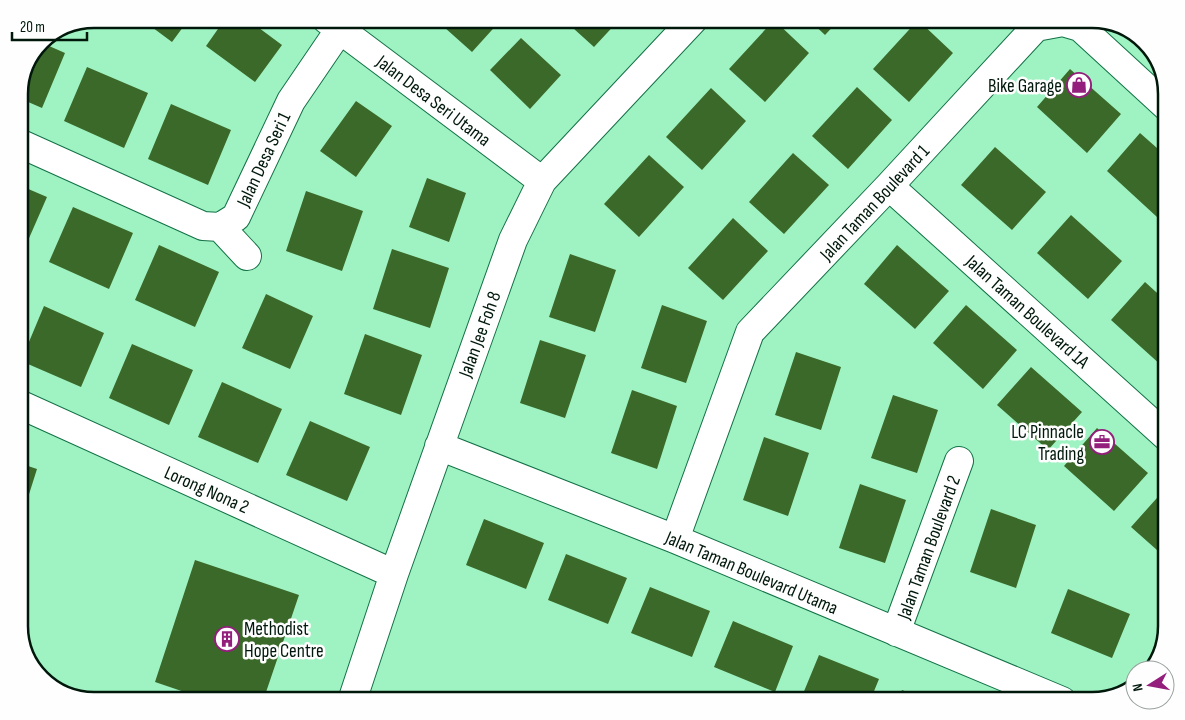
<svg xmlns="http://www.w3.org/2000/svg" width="1185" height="720" viewBox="0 0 1185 720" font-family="'Sofia Sans Condensed',sans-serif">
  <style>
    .building { fill: #3b6929 }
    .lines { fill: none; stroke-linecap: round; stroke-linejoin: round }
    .minor-casing { stroke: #127146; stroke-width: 30 }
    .minor { stroke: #fff; stroke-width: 28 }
    .labels { text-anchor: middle; stroke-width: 5; stroke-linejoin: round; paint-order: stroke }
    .poi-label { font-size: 19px; fill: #00180b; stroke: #fefefe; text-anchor: end }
    .street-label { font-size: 19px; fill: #00180b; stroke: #fefefe }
    .rim { fill: none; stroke: #00180b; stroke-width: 2.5 }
  </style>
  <rect width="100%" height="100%" fill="#9ff3c2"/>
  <path class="building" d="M141,19H189L172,42Z
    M225,19H247L282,45L255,82L206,46Z
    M435,19H500L501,20L472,52Z
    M563,19H620L594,47Z
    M808,19H840L825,35Z
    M774,20L809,53L765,102L729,69Z
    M918,20L953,53L909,102L873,69Z
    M521,38L561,75L530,109L490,70Z
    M40,42L65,53L42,108L19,98V89Z
    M87,67L148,93L124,148L64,121Z
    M1070,69L1121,114L1087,153L1037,107Z
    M857,87L892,120L848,169L812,136Z
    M711,88L746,121L702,170L666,137Z
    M356,101L392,126L356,177L320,151Z
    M171,104L231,130L208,185L148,159Z
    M1140,133L1166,156V207L1157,217L1107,171Z
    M995,147L1046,192L1012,230L961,185Z
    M793,153L829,185L784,234L749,202Z
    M649,155L684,187L639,237L604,204Z
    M427,178L466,193L449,242L409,227Z
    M19,185L47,197L23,252L19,250Z
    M306,191L363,211L342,271L286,251Z
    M73,207L133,233L109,289L49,262Z
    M1071,215L1122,261L1088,299L1037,253Z
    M733,218L768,251L723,300L688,268Z
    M159,245L219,272L195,327L135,300Z
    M897,245L949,291L915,329L864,284Z
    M392,249L449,268L430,328L373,309Z
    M570,254L616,270L595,332L549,317Z
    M1145,282L1166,301V361L1162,366L1111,320Z
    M266,294L313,316L290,369L242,348Z
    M662,305L707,321L686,383L641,368Z
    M966,305L1017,350L983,389L933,343Z
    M44,306L104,333L81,387L21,361Z
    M365,334L422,355L401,415L344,394Z
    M540,340L586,355L565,418L520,403Z
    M132,344L193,370L169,425L109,398Z
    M796,352L841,367L821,430L775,415Z
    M1031,367L1082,412L1048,450L997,405Z
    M222,382L282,409L258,463L198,437Z
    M632,390L677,406L657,469L611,453Z
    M893,395L938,410L917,473L871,458Z
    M310,421L370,447L347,501L286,475Z
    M1097,428L1148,473L1114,511L1064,466Z
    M764,437L809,453L788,516L743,500Z
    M19,463L37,469L19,526Z
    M860,484L906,500L885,563L839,548Z
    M1165,489L1166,490V558L1131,527Z
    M991,509L1036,525L1016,588L970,572Z
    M484,519L544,543L526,589L466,565Z
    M566,554L627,578L608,624L548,600Z
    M195,560L299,595L263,701H211L155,682Z
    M650,587L710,611L692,657L631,633Z
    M1068,589L1130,614L1112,658L1051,633Z
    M733,621L793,646L775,692L714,667Z
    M819,655L879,679L870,701H800Z
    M902,690L930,701H897Z"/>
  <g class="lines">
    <defs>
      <path id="minor" d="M326,19L542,181
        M19,143L203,226L220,227L236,217L291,101L340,29L350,19
        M889,186L1166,436
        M220,227L247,256
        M19,404L394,574
        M439,446L675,539L1062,701
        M675,539L750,332L889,186L1036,27L1063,22L1080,27L1166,106
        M896,632L959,461
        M352,701L394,574L513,240L542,181L694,19"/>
    </defs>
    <use href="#minor" class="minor-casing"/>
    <use href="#minor" class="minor"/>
  </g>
  <defs>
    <symbol id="shop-ring" viewBox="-11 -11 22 22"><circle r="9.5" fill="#fefefe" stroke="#931e7c" stroke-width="1.5"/><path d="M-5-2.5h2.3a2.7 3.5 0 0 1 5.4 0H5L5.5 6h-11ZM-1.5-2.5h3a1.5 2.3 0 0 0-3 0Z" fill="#931e7c"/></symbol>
    <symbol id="office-ring" viewBox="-11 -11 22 22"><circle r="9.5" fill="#fefefe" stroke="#931e7c" stroke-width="1.5"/><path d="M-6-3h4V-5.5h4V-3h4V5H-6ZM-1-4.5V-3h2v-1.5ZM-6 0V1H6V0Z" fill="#931e7c"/></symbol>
    <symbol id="building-ring" viewBox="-11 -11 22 22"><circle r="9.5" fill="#fefefe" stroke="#931e7c" stroke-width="1.5"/><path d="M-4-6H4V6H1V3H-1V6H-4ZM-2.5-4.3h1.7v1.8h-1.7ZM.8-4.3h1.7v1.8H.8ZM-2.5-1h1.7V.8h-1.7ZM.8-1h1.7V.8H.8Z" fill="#931e7c"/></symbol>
  </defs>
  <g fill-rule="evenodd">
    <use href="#shop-ring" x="1065" y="71" width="28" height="28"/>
    <use href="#office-ring" x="1088" y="428" width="28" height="28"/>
    <use href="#building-ring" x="213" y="625" width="28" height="28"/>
  </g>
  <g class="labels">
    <g class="poi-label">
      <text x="1062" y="92">Bike Garage</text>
      <text x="1084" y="438">LC Pinnacle<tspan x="1084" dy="22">Trading</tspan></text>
      <text x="244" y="635" text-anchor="start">Methodist<tspan x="244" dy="22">Hope Centre</tspan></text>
    </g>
    <g class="street-label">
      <text transform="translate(434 100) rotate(37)" y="7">Jalan Desa Seri Utama</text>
      <text transform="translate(263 159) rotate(-65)" y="7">Jalan Desa Seri 1</text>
      <text transform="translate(874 202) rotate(-47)" y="7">Jalan Taman Boulevard 1</text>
      <text transform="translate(1028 311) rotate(42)" y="7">Jalan Taman Boulevard 1A</text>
      <text transform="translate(479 334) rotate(-70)" y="7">Jalan Jee Foh 8</text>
      <text transform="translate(207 489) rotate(24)" y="7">Lorong Nona 2</text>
      <text transform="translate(928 547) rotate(-70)" y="7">Jalan Taman Boulevard 2</text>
      <text transform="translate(752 572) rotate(23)" y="7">Jalan Taman Boulevard Utama</text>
    </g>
  </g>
  <path d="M0 0H1185V720H0ZM94 28H1092A66 66 0 0 1 1158 94V626A66 66 0 0 1 1092 692H94A66 66 0 0 1 28 626V94A66 66 0 0 1 94 28Z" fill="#fefefe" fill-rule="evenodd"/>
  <path class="rim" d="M94 28H1092A66 66 0 0 1 1158 94V626A66 66 0 0 1 1092 692H94A66 66 0 0 1 28 626V94A66 66 0 0 1 94 28Z"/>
  <g transform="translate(1150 685) rotate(259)"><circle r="24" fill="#fefefe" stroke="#98a29d"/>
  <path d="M0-4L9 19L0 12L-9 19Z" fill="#931e7c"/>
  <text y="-8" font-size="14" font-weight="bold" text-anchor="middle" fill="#00180b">N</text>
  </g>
  <path d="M12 32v8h75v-8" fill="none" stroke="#00180b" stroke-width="2.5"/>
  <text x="20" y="32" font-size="15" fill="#00180b" stroke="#fefefe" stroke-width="4" paint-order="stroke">20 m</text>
</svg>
